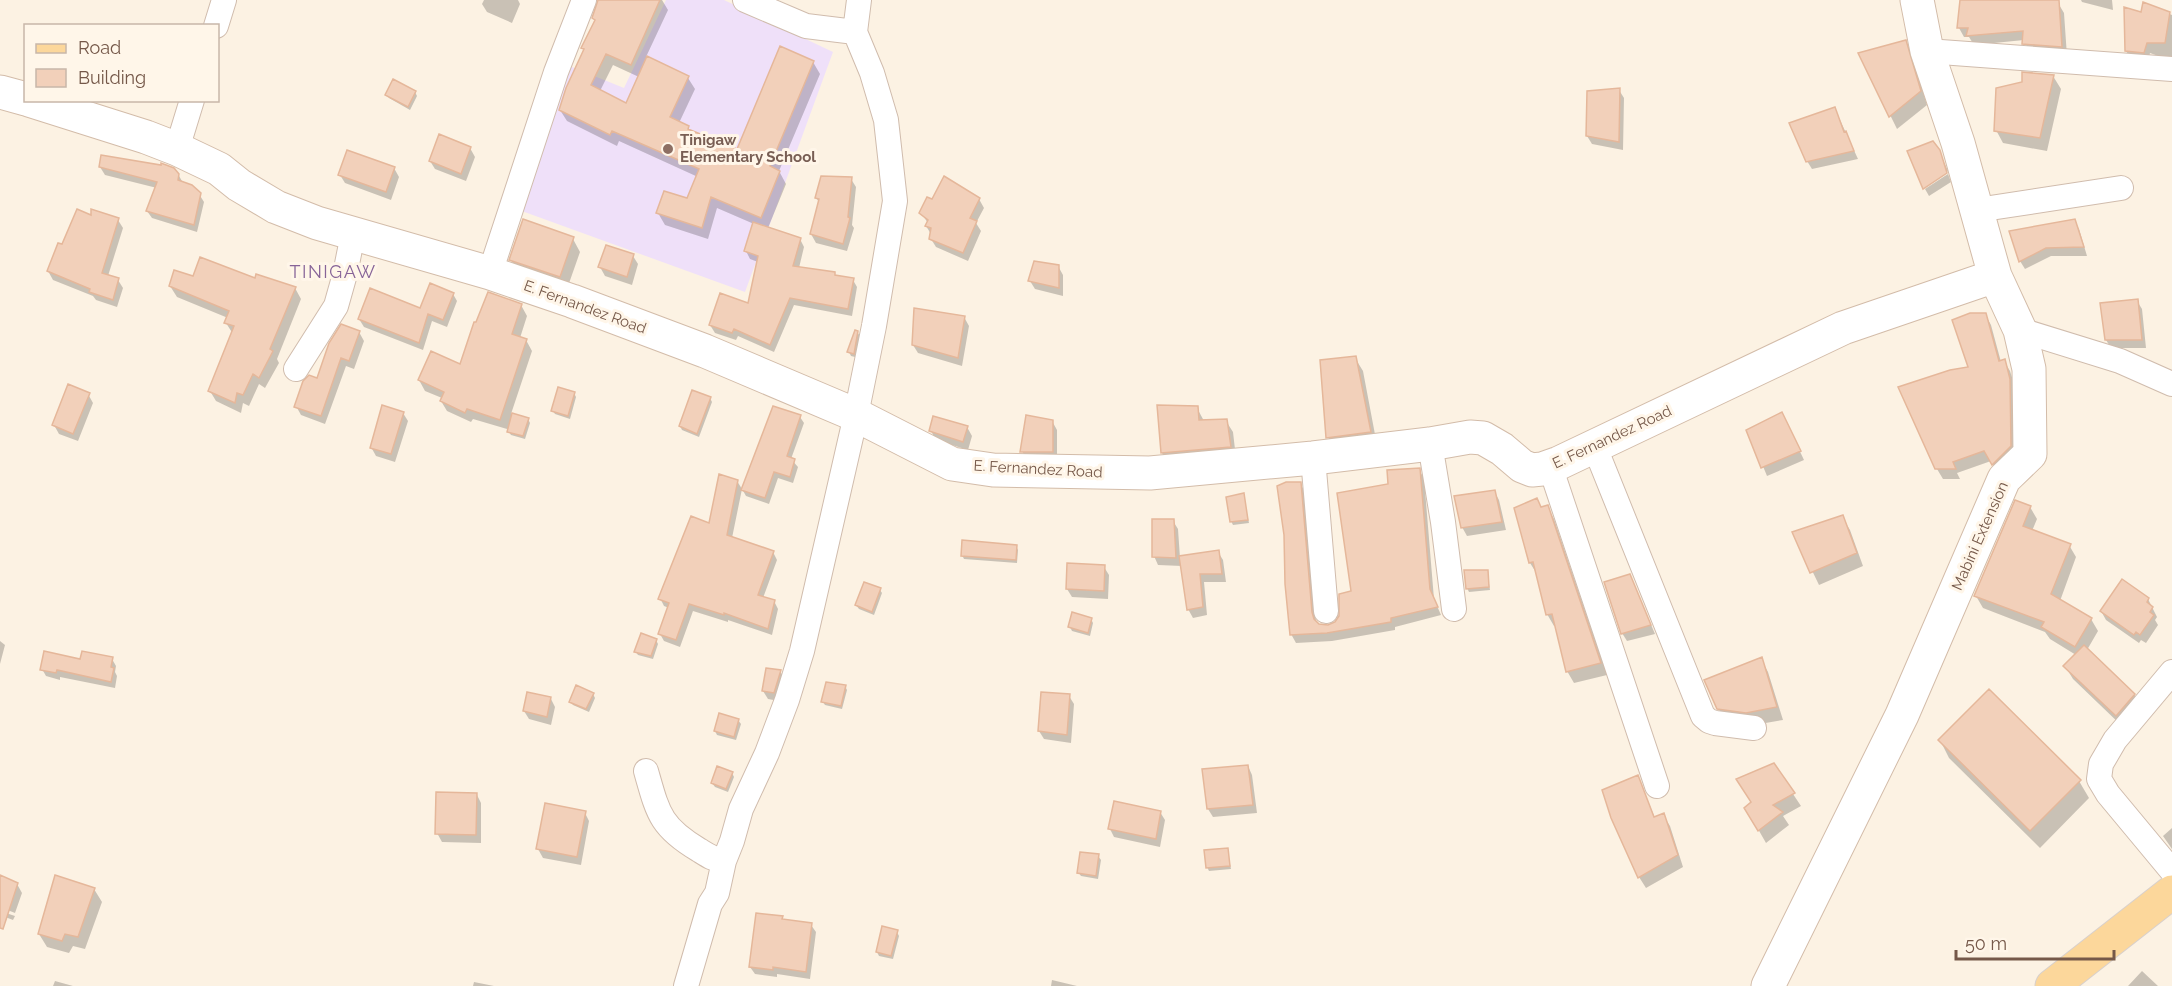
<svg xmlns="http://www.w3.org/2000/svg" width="2172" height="986" viewBox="0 0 2172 986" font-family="Raleway,sans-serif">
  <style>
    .education { fill: #efe0f9 }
    .shadow { fill: #0003; fill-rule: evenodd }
    .building { fill: #f2d0ba; stroke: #e5b79a; stroke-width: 1.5 }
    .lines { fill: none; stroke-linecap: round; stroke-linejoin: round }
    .street-casing { stroke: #d0bcad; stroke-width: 26 }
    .secondary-casing { stroke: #d3bca9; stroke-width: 35 }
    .primary-casing { stroke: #d8d0cc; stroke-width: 35 }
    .street { stroke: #fff; stroke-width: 24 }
    .secondary { stroke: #fff; stroke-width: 33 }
    .primary { stroke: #fcd79b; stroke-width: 33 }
    .education-dot { fill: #8d6e63; stroke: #fff6e9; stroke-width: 2 }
    .labels { text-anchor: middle; stroke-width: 6; stroke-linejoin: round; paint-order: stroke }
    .education-label { font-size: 15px; font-weight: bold; fill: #785e54; stroke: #fff6e9; text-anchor: start }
    .street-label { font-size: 15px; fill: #755849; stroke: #fff6e9 }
    .quarter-label { font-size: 18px; letter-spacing: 1.5px; fill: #876498; stroke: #fff6e9 }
  </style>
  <rect width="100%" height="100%" fill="#fcf2e3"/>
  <path class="education" d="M666,0H724L833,52L745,292L519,210L567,65L624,88Z"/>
  <path class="shadow" d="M484,0H518L520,4L512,23L487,12L482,4Z
    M599,0H662L668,10L646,57L688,78L695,89L679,123L688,127L690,131L738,151L813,62L820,74L779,171L786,184L768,228L800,239L804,247L799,268L853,280L857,287L852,316L794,305L774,352L738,336L736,340L715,333L710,325L749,305L758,262L750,259L746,251L754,224L717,208L708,239L665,225L658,213L688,200L698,177L619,141L617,146L567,121L560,110L585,51L583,48L596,22ZM613,65L639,77L627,105L600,91Z
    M1962,0H2028L2058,3L2064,13L2067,56L2030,53L2024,40L1974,45L1969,37H1964L1959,28Z
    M2081,0H2112L2113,10L2082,2Z
    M2144,4L2172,15V61L2150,53L2148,61L2131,59L2126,51L2142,14Z
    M1905,42L1912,55L1927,105L1897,129L1860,54Z
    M2053,76L2061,89L2047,151L2003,143L1996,130Z
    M1619,90L1624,98L1623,150L1592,144L1587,136Z
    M415,92L417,96L410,110L389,98L387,95Z
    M1835,109L1858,159L1812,169L1807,161Z
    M470,148L475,157L466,181L435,169L430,161Z
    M1939,151L1948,171L1924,186Z
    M100,167L178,174L183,183L199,194L204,202L197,232L152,218L147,211L157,188L105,175Z
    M394,168L399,177L391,200L345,183L340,175Z
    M1948,174L1951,182L1929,196L1925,189Z
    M851,179L856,187L852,225L854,228L847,251L816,243L811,234L820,203L816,198Z
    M979,199L984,208L976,223L981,231L968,261L936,247L931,239V234L926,226L928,223L921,213L932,201Z
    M92,217L118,220L123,228L108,276L118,280L123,288L117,307L96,300L93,296L53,280L48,271Z
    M2074,220L2079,229L2087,256H2051L2025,269L2020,261Z
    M573,239L580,252L567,289L518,273L511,260Z
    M633,256L638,264L632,285L605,276L600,267Z
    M1058,266L1063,275V296L1035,289L1030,281Z
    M193,278L255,280L295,288L301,299L277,359L279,363L265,388L259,384L249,406L243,403L241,413L216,401L210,391L233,334L226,323L228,318L177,297L170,286Z
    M453,294L457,301L447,327L432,321L423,350L364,327L359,319L421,310Z
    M2137,301L2142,309L2146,348H2111L2106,340Z
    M521,305L527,316L520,338L526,340L532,351L511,414L528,419L530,423L525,439L511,435L507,429L473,419L471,422L447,411L441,401L442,398L425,391L419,380L461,366Z
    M1985,314L1991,325L2001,362L2004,361L2010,371L2016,390V457L1999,474L1991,461L1957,473L1960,479H1943L1937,469L1970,368Z
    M964,317L969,326L962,366L918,353L913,345Z
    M359,332L364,341L354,369L346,366L325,424L301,415L296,406Z
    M857,332L860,336L855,357L851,356L849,352Z
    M1355,358L1363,371L1377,445L1335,450L1328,437Z
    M574,393L576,397L570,419L555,414L553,411Z
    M88,394L93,403L78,441L59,434L54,425Z
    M710,398L712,402L699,437L682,430L680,426Z
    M1197,408L1204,421H1226L1233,432L1236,458L1169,464L1162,453Z
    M403,413L408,421L395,462L376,456L371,447Z
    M800,417L804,423L791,459L798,467L793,483L778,478L769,504L746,496L742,489Z
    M1052,421L1057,430V460H1027L1022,451Z
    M1786,422L1804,460L1767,476L1748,430Z
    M967,427L972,436L968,450L936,440L931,431Z
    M1419,470L1424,478L1434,599L1441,615L1395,627V630L1332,641L1296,643L1291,634L1300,483L1305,492L1316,622L1319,625L1328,627L1336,624L1353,592L1390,485Z
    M737,481L742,489L732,538L773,552L777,560L763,598L774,601L778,609L772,635L728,620V622L693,611L680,647L664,641L660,634L669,608L664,606L660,598Z
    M1494,491L1499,500L1506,530L1467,536L1462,527Z
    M1243,494L1249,523L1233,525L1231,521Z
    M1547,507L1554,519L1607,675L1574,683L1567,671L1556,626H1554L1547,614L1537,574L1530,563L1516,509Z
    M2030,507L2037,519L2032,531L2069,545L2076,557L2060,601L2091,619L2098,631L2087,650L2134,694L2142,707L2124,728L2073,679L2065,666L2076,655L2050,639L2045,632L1983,608L1976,596Z
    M1842,517L1850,530L1863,566L1819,585L1794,533Z
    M1173,521L1178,529L1180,558L1218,552L1223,560L1226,582H1204L1207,615L1193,618L1188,609L1182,566L1158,565L1154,556Z
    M1016,546L1018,550L1017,563L964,559L962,555Z
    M1104,567L1109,575L1108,599L1072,597L1067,589Z
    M1487,571L1490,590L1469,592L1467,588Z
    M1630,575L1655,634L1627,641L1622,633Z
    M880,590L882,593L874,615L859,609L856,605Z
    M2148,599L2157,617L2155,620L2158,625L2146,643L2141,640L2139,643L2106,620L2101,611Z
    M1091,619L1093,623L1090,636L1072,631L1070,627Z
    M656,640L658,644L653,659L638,655L635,651Z
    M0,641L5,645L0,664Z
    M112,659L116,666L115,672L117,676L115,688L60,677V680L46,676L42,669L81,661Z
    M1761,659L1768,672L1783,720L1754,725L1726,721L1718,708Z
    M780,671L785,680L779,701L768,699L763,691Z
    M845,686L847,690L842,709L825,705L823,702Z
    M593,694L595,698L589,712L573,705L571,702Z
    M1069,696L1074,704L1071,743L1044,739L1039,731Z
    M551,699L555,707L551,725L529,719L524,711Z
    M738,720L741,724L736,740L717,735L715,731Z
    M1940,740L2079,781L2089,798L2040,848L1949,758Z
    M1248,766L1252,775L1257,813L1213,817L1208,809L1204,770Z
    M732,773L734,777L728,792L715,787L712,783Z
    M1638,777L1655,818L1663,815L1670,826L1683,867L1646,888L1639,877Z
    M1793,794L1801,806L1783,816L1789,825L1766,843L1746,808Z
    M477,795L481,803V843L442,842L437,833Z
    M1160,812L1165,820L1160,847L1114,837L1110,829Z
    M585,813L589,821L581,865L543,858L538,849Z
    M2172,828V849L2163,836Z
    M1227,849L1231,869L1209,871L1207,867Z
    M1098,856L1101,860L1098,879L1081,876L1078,872Z
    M17,884L22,893L15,913L0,907V890Z
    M94,889L102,902L85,949L73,946L69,953L47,947L39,934Z
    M0,911L15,916L13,920L0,915Z
    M782,917L784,921L811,925L816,932L810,979L777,974V977L755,974L750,967Z
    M897,932L899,936L893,959L879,956L877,952Z
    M2142,971L2158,986H2128Z
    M1052,980L1077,986H1051Z
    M55,981L73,986H53Z
    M474,982L494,986H473Z"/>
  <path class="building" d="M598,0H660L631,65L606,54L591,85L626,103L647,56L689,76L670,117L689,126L688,129L737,149L780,46L814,61L770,166L780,171L761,218L711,197L702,228L656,213L664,191L687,198L699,169L612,131L610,135L559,110L566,88L584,49L581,48L595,20L592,18Z
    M1960,0H2059L2062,47L2022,44L2023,31L1966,36L1968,28H1957Z
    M2143,2L2170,12L2165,43H2147L2144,53L2125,51L2124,7L2141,12Z
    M1906,40L1921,91L1889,117L1858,53Z
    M2022,72L2054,75L2040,138L1994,131L1996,88L2022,82Z
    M393,79L416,91L408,107L385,95Z
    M1620,88L1619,142L1586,136L1587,91Z
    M1835,107L1844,132L1846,131L1854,151L1806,162L1789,123Z
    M439,134L471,147L461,174L429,161Z
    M1933,141L1940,150L1947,173L1923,189L1907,151Z
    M347,150L395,167L386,192L338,175Z
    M101,155L161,165V163L174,168L179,174L178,180L192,185L201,193L194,225L146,211L157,182L99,167Z
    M821,176L852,177L848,217L850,218L843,244L810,234L819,199L815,198Z
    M944,176L980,198L970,218L977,221L963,253L929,239L931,228L925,226L928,220L919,213L927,197L932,199Z
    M77,209L91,215V209L119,218L102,273L119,278L113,300L89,292L90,289L47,271L58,243L62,244Z
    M523,219L574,237L560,277L509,260Z
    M2075,219L2084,247L2046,248L2019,262L2009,231Z
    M753,222L801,238L793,266L835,272V275L854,278L848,309L790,298L770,345L734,329L732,333L709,325L720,293L748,303L758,256L744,251Z
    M606,245L634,254L627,277L598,267Z
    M200,257L255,278L256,274L296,287L270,349L273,351L259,378L253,374L243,395L237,393L235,403L208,391L234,326L224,323L229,311L169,286L174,270L193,276Z
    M1034,261L1059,265V288L1028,281Z
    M430,283L454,293L443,320L428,314L419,343L358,319L370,288L420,308Z
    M488,292L522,304L512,334L527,339L500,420L467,409L465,413L440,401L444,392L418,380L431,351L460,364L474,322H476Z
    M2138,299L2142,340H2105L2100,303Z
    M914,308L965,316L958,358L912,345Z
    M1970,313H1986L1999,361L2005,359L2010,379L2011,446L1992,465L1984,451L1953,462L1956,469H1935L1898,387L1950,370L1968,367L1952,320Z
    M341,324L360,331L349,361L341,358L321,416L294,407L303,381L309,375L317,378L329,343Z
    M855,330L858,331L854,354L847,352Z
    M1356,356L1371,432L1326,438L1320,360Z
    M68,384L90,393L73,434L52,425Z
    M558,387L575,392L568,416L551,411Z
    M692,390L711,397L697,434L679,426Z
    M382,405L404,412L391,454L370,448Z
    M1157,405L1198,406L1199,420L1227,419L1231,447L1161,453Z
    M773,406L801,415L787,456L795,459L790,477L774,472L765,498L741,490Z
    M1782,412L1801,451L1761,468L1746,430Z
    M512,413L529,418L523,436L507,432Z
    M1026,415L1053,420V452H1020Z
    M933,416L968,426L963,442L929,431Z
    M1420,468L1430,589L1438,607L1391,618V622L1327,633L1290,635L1285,584L1284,535L1277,486L1286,482H1301L1312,612L1314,619L1319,624L1328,625L1335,622L1339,616V594L1351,591L1337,493L1388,484L1387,470Z
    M719,474L738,480L727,535L774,551L758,595L775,600L768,629L724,613V615L689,604L676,640L658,634L669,603L658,599L691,516L709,523Z
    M1495,490L1502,522L1461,528L1454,496Z
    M1244,493L1248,520L1230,522L1226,497Z
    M1537,498L1541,507L1548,505L1601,663L1566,672L1552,614L1546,615L1533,562L1529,563L1514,508Z
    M2015,500L2031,506L2023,526L2071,544L2051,594L2092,618L2075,647L2041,627L2044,622L1974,596Z
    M1843,515L1857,553L1810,573L1792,532Z
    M1152,519H1174L1176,558L1152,557Z
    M962,540L1017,545L1016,560L961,556Z
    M1219,550L1222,574H1200L1203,607L1187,610L1179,556Z
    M1067,563L1105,565L1104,591L1066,589Z
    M1464,570H1488L1489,587L1466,589Z
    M1630,574L1651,625L1621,634L1604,582Z
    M2122,579L2149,598L2147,602L2153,607L2150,612L2154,615L2140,635L2136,632L2134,635L2100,611Z
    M864,582L881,588L872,612L855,605Z
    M1072,612L1092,618L1088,633L1068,627Z
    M641,633L657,639L651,656L634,652Z
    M2084,645L2135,694L2116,716L2063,666Z
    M44,651L80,659L82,651L113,657L111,667L114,668L111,682L57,670L56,673L40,670Z
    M1762,657L1777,707L1746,713L1717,709L1704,680Z
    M766,668L781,670L774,693L762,691Z
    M826,682L846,685L841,706L821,702Z
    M576,685L594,693L586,709L569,702Z
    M1989,689L2081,780L2030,831L1938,740Z
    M527,692L551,697L547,717L523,711Z
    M1041,692L1070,694L1067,735L1038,731Z
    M719,713L739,719L734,737L714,731Z
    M1774,763L1795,793L1773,805L1783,812L1758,831L1744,808L1751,802L1736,779Z
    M1248,765L1253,805L1207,809L1202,769Z
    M717,766L733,772L726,789L711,783Z
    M1638,775L1654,817L1664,813L1678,855L1638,878L1611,818L1602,790Z
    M436,792L477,793L476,835L435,834Z
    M1114,801L1161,811L1156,839L1108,829Z
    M545,803L586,811L577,857L536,849Z
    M1228,848L1230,866L1206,868L1204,850Z
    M1080,852L1099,854L1096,876L1077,873Z
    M0,875L18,883L3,929L0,928Z
    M55,875L95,888L78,937L65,934L62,941L38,934Z
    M756,913L783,916L782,919L812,923L806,972L773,967V970L749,967Z
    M882,926L898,930L891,956L876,952Z"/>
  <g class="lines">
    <defs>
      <path id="street" d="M745,0L806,26L855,32
        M216,26L224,0
        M1927,51L2172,69
        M177,149L192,100
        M1977,210L2121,188
        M490,273L556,72L584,0
        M2020,330L2120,361L2172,384
        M296,369L336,306L345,274L353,234
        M1430,444L1443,522L1454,609
        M1594,445L1703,716L1709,721L1715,723L1754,728
        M1313,458L1326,611
        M1550,466L1657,786
        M2172,672L2115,740L2101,764L2099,779L2108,794L2172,871
        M646,771C658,813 660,827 699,850C707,855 714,860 724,861
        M686,986L710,904L717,893L724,861L732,841L741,809L767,753L787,700L802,651L856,415L874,326L895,201L886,120L872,73L855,32L859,0"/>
      <path id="secondary" d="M0,92L26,99
        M29,100L146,137L177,149L219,169L239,185L276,207L317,223L490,273L572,301L705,351L856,415L952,464L993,470L1150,473L1313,458L1430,444L1470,437L1483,438L1502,449L1522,466L1532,470L1542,469L1559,463L1843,328L1995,276
        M1768,986L1902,715L2004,479L2030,454L2029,369L2020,330L1995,276L1958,143L1927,51L1917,0"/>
      <path id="primary" d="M2052,986L2172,892"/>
    </defs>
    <use href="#street" class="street-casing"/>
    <use href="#secondary" class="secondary-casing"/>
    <use href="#primary" class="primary-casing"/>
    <use href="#street" class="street"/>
    <use href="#secondary" class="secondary"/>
    <use href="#primary" class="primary"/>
  </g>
  <circle class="education-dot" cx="668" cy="149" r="6"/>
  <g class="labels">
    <g class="education-label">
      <text x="680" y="145">Tinigaw<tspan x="680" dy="17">Elementary School</tspan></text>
    </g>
    <g class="street-label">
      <text transform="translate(585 307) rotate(20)" y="5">E. Fernandez Road</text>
      <text transform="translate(1612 437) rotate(-25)" y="5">E. Fernandez Road</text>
      <text transform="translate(1038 469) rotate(3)" y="5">E. Fernandez Road</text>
      <text transform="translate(1980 536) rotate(-66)" y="5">Mabini Extension</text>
    </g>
    <g class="quarter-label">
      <text x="333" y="278">TINIGAW</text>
    </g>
  </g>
  <rect x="24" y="24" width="195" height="78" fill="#fff6e9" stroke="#c8b7a9" stroke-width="1.5"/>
  <rect x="36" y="44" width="30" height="9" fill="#fcd79b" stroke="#c8b7a9" stroke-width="1.5"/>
  <text x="78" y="54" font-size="18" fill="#755849">Road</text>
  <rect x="36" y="69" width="30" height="18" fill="#f2d0ba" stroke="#c8b7a9" stroke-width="1.5"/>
  <text x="78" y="84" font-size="18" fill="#755849">Building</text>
  <path d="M1956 950v9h158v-9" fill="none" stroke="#755849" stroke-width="3"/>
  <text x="1965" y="950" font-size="18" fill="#755849" stroke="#fff6e9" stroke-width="4.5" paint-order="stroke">50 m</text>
</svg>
